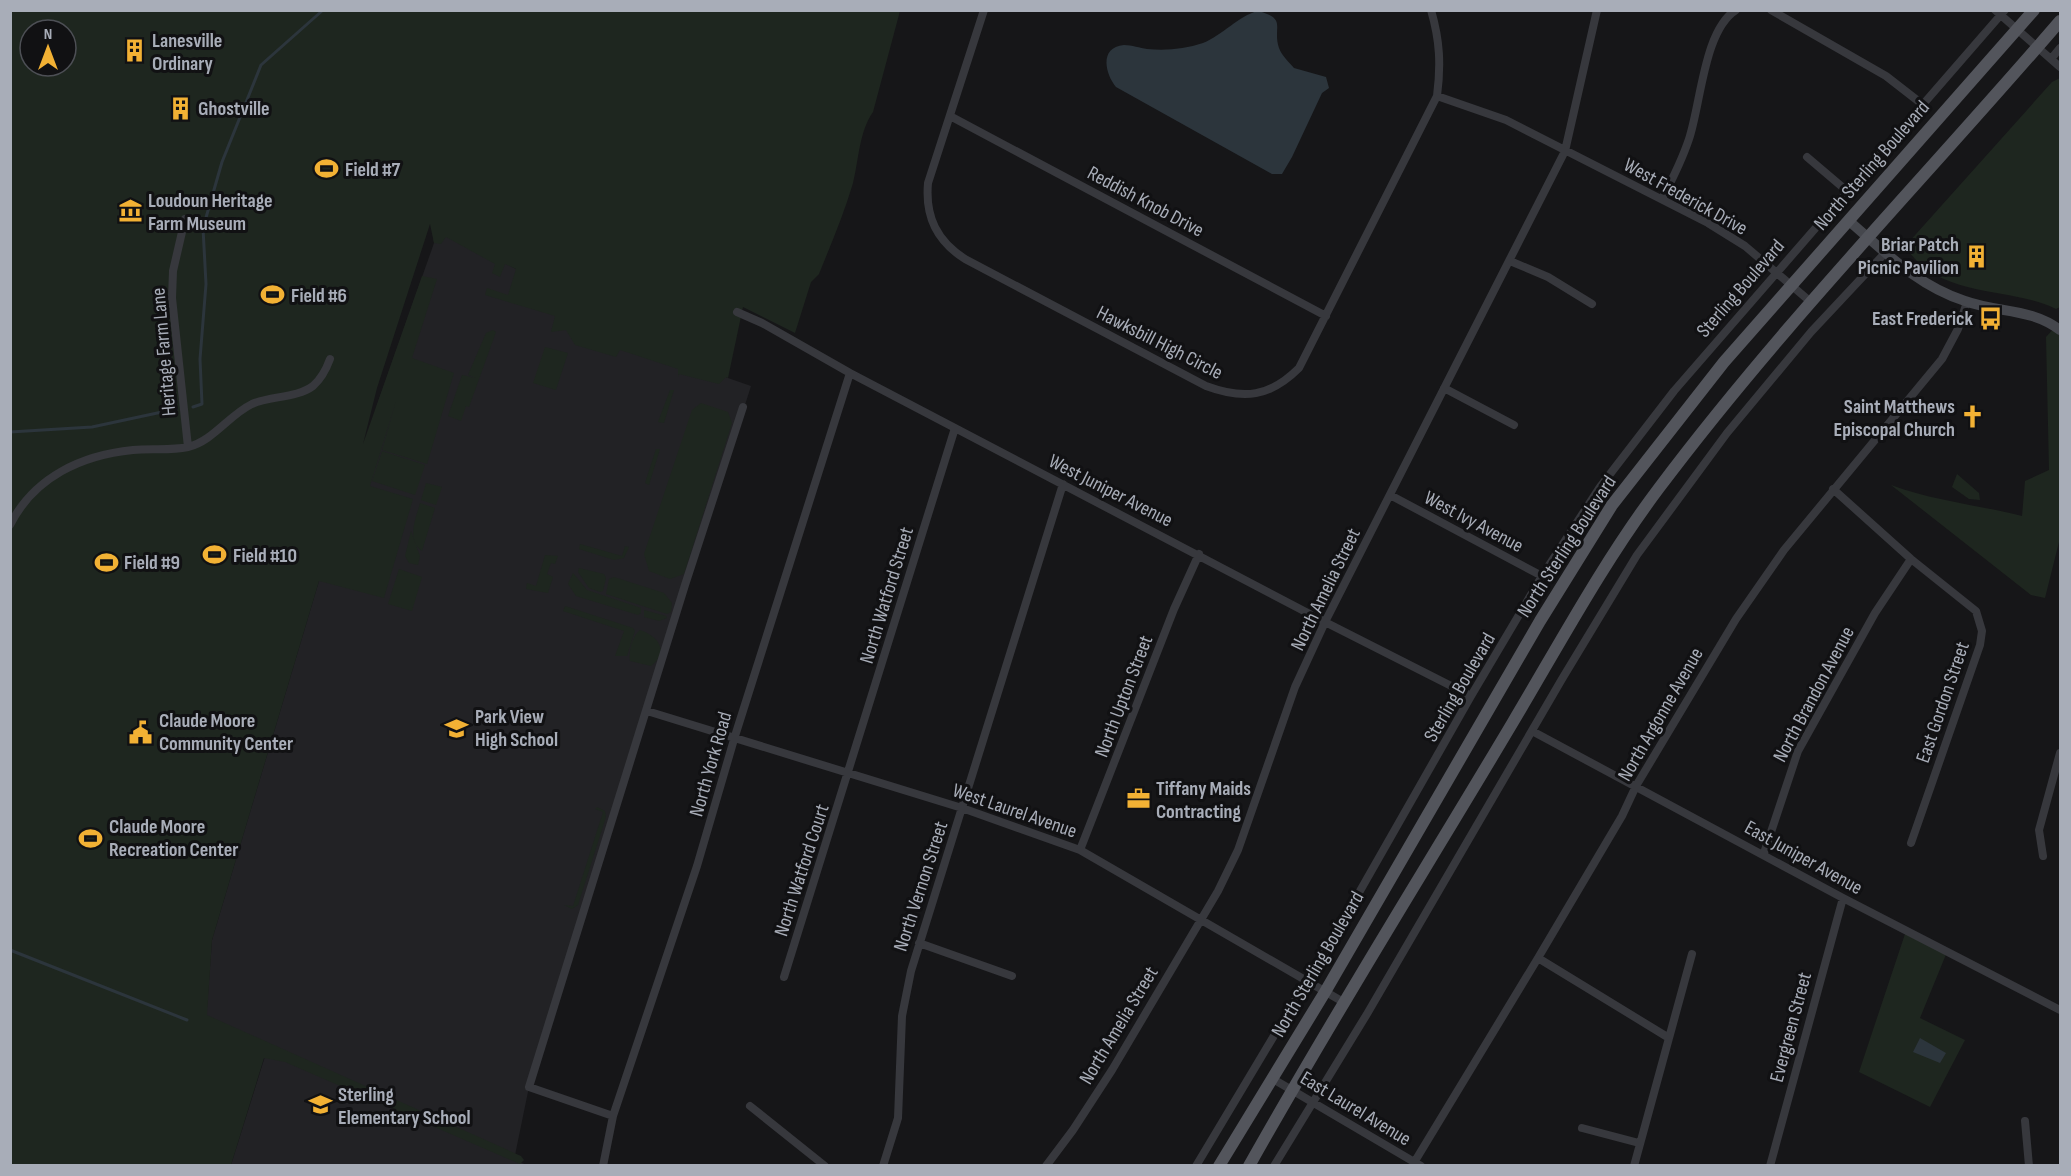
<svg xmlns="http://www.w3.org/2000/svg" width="2071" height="1176" viewBox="0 0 2071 1176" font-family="'Sofia Sans Condensed',sans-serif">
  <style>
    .built { fill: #222225 }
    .green { fill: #1e261f; fill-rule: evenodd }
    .water { fill: #2c353c }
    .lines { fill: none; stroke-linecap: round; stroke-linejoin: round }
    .stream { stroke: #2c353c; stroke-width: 3 }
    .street { stroke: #37383d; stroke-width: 8 }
    .secondary { stroke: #45474d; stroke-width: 10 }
    .primary { stroke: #53555c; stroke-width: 12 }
    .labels { text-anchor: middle; stroke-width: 6; stroke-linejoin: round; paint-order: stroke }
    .poi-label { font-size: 20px; font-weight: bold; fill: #a8adb8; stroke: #111113; text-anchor: start }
    .street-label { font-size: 20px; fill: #a8adb8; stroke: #111113 }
  </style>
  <rect width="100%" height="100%" fill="#161618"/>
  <path class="built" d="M431,222L516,269L728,378L751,386L529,1087L514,1160L527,1165H231L267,1050L206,1022L212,940L319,581L346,510L377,405L434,243Z"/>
  <path class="green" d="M11,11H900L873,112C859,132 859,159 853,183C844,214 831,244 819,274L811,282L795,333L743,307L728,378L726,377L719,384L679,374L678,377V369L620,350L616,357L575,345L566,330L551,332L555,316L485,295L487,288L508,295L516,269L505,264L500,277L492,273L495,264L446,237L441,244L434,243L430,224L377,388L363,444L422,276L437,279L412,358L454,373L427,464L382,450L396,401L370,486L413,499L384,598L319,581L212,940L207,1015L521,1156L524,1160L520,1164L285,1062L264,1058L231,1165H11ZM30,30H66V66H30Z
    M2060,78V307L2056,309C2009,286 1941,299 1907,249L1908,243L2052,82Z
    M2056,326L2060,330V538L2045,598L2031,595L1891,485C1934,501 1979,505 2022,516L2025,481L2049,470L2046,337Z
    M493,330L496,332L469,407L466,406L461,421L448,416L462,375L476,378L468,375L486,333Z
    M545,347L568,353L556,390L533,383Z
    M670,390H674L664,423L658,422Z
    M701,403L728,412L732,423L684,574L670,579L649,571L644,554L692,410Z
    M656,449H660L649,485L645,483Z
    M382,451L425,465L415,495L372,481Z
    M1957,474L1979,493L1980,500L1969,499L1952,487Z
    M426,483L442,487L436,505L421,500Z
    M420,503L435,508L422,551C406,540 416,518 420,503Z
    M411,531L420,556L418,565L409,563L405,556Z
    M580,544L622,556L625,546L629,547L624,558L614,560L579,549Z
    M545,555L558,556L555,564L551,563L547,574L553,577L548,593L526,589L527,583L536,586Z
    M579,568L604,574L606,578L603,591L600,592L589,588L578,572Z
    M399,569L422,577L412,611L388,604Z
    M573,573L587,590L641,608V613L638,615L576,596L568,584Z
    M614,577L664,593L672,603L671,612L667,614L606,594L609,579Z
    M565,606L633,628L635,631L627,656H615L624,631L563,611Z
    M644,610L666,616L667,618L659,621L644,617Z
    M640,630C658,636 670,651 651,666L630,661C628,652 633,635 640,630Z
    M597,807L605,811L606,817L578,905L572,909L564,905L573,906L603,812L595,809Z
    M1906,931L1947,952L1920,1018L1965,1040L1930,1107L1859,1072Z"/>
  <path class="water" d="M1258,11C1288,19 1272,27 1279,48C1282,56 1289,62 1294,68L1326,77L1329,88L1322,93L1292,157L1282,174H1272L1116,87C1105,74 1099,47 1124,45C1132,45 1140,48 1147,49C1166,51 1185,49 1203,43C1223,35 1238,16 1258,11Z
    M1920,1038L1946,1053L1940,1063L1913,1052Z"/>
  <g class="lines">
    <path class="stream" d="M193,407L202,404L200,359L206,284L203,228L222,162L261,65L323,10
      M10,432L92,427L176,409
      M10,950L187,1020"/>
    <path class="street" d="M984,10L928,183C925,217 937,241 965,259L1206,386C1244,400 1270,397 1299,368L1437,96C1441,65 1440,41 1431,10
      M1771,10L1886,76L1922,104
      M1995,10L2060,67
      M2051,59L2060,48
      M1437,96L1506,120L1708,223L1745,246L1812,303
      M950,116L1326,316
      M1807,157L1847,191
      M1662,199C1672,180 1682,160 1689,139C1701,103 1704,30 1736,10
      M185,219L173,271L172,298L188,447
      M1510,261L1548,277L1592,304
      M737,312L762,323L850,373L1325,622L1471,696
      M1444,388L1514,425
      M1833,489L1911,559L1976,611L1982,631L1980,645L1911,843
      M1390,495L1542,576
      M10,525C34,477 82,455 133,450C151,448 170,451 188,447C213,441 229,415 252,404C270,396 297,398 313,386C321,379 326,370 330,359
      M647,711L962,808L1080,850L1345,1003
      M1532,731L1843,898L2060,1010
      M1080,850L1174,609L1199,554
      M1764,853L1798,751L1875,613L1911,559
      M2043,856L2039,830L2060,753
      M919,943L1012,976
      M1538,958L1669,1038
      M784,977L955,428
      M1273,1079L1421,1166
      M750,1106L825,1166
      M613,1116L529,1087L685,585L743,407
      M2025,1121L2029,1166
      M1582,1128L1639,1143
      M603,1166L613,1116L697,866L735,736L850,373
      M883,1166L898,1118L902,1016L911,971L1063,484
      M1046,1166L1073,1130L1112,1070L1218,891L1238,850L1295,687L1325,622L1565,151L1597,10
      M1196,1166L1348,912L1471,696L1542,576L1600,487L1674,391L2005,10
      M1274,1166L1367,1014L1562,679L1637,555L1727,433L1811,332L1885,253
      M1412,1166L1538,958L1622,816L1636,786L1736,619L1784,550L1942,359L1958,329L1967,302
      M1634,1166L1692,954
      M1770,1166L1843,898"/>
    <path class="secondary" d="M1849,221C1885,252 1918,286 1965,301C1998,313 2031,308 2060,330"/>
    <path class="primary" d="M1219,1166L1325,992L1540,621L1612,505L1724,362L2034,10
      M1249,1166C1333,1016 1425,870 1513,722C1560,643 1604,561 1659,488C1782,324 1927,176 2060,21"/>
  </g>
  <defs>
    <symbol id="building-bare" viewBox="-9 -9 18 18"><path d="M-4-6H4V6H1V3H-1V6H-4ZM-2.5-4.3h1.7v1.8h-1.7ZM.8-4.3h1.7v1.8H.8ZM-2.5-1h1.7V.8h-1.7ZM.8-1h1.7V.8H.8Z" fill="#f2b134" stroke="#111113" stroke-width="2.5" paint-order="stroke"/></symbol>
    <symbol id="stadium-bare" viewBox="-9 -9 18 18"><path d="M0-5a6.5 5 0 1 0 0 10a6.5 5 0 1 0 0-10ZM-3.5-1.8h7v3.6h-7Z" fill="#f2b134" stroke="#111113" stroke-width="2.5" paint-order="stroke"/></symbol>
    <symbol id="museum-bare" viewBox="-9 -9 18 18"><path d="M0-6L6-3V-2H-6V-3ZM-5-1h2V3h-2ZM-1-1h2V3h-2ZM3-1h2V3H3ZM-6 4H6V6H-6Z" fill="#f2b134" stroke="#111113" stroke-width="2.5" paint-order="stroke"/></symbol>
    <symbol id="bus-bare" viewBox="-9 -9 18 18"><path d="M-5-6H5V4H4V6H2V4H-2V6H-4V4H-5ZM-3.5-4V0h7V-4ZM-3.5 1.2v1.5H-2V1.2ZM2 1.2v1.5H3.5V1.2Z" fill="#f2b134" stroke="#111113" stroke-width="2.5" paint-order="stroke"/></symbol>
    <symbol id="church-bare" viewBox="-9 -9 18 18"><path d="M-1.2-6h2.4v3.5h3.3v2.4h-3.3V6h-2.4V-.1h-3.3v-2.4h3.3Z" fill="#f2b134" stroke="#111113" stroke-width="2.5" paint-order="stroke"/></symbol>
    <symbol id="school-bare" viewBox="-9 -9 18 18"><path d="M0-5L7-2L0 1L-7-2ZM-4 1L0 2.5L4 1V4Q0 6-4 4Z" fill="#f2b134" stroke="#111113" stroke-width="2.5" paint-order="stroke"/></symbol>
    <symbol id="civic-bare" viewBox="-9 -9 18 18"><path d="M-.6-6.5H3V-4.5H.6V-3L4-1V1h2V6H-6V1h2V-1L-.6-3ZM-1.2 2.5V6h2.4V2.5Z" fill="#f2b134" stroke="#111113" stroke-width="2.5" paint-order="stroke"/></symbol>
    <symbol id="office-bare" viewBox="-9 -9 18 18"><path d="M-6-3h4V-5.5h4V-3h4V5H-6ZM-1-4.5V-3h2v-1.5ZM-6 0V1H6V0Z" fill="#f2b134" stroke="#111113" stroke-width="2.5" paint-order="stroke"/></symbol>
  </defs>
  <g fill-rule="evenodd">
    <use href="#building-bare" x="118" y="34" width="33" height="33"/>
    <use href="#building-bare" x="164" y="92" width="33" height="33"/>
    <use href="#stadium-bare" x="310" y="152" width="33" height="33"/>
    <use href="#museum-bare" x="114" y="194" width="33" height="33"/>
    <use href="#building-bare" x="1960" y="240" width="33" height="33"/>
    <use href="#stadium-bare" x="256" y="278" width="33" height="33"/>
    <use href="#bus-bare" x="1974" y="302" width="33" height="33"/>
    <use href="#church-bare" x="1956" y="400" width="33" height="33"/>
    <use href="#stadium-bare" x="198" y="538" width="33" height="33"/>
    <use href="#stadium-bare" x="90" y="546" width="33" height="33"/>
    <use href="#school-bare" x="440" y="712" width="33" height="33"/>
    <use href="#civic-bare" x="124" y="716" width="33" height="33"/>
    <use href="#office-bare" x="1122" y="782" width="33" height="33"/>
    <use href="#stadium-bare" x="74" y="822" width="33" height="33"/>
    <use href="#school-bare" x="304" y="1088" width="33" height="33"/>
  </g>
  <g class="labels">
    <g class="poi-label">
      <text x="152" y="47">Lanesville<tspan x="152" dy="23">Ordinary</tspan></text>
      <text x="198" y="115">Ghostville</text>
      <text x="345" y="176">Field #7</text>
      <text x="148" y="207">Loudoun Heritage<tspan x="148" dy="23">Farm Museum</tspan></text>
      <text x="1959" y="251" text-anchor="end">Briar Patch<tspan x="1959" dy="23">Picnic Pavilion</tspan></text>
      <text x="291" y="302">Field #6</text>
      <text x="1973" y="325" text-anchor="end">East Frederick</text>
      <text x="1955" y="413" text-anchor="end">Saint Matthews<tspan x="1955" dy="23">Episcopal Church</tspan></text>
      <text x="233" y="562">Field #10</text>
      <text x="124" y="569">Field #9</text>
      <text x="475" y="723">Park View<tspan x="475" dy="23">High School</tspan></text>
      <text x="159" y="727">Claude Moore<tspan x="159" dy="23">Community Center</tspan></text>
      <text x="1156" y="795">Tiffany Maids<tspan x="1156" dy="23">Contracting</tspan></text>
      <text x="109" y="833">Claude Moore<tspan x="109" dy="23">Recreation Center</tspan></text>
      <text x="338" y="1101">Sterling<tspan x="338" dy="23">Elementary School</tspan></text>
    </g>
    <g class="street-label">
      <text transform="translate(1871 165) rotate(-49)" y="7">North Sterling Boulevard</text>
      <text transform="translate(1686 196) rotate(29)" y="7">West Frederick Drive</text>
      <text transform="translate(1146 201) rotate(28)" y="7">Reddish Knob Drive</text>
      <text transform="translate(1740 288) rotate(-49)" y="7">Sterling Boulevard</text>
      <text transform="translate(1160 342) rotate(27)" y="7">Hawksbill High Circle</text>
      <text transform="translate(163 352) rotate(-95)" y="7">Heritage Farm Lane</text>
      <text transform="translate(1111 490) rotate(27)" y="7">West Juniper Avenue</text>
      <text transform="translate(1474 521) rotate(28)" y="7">West Ivy Avenue</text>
      <text transform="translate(1566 546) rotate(-57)" y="7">North Sterling Boulevard</text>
      <text transform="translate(1325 589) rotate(-64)" y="7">North Amelia Street</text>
      <text transform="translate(886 595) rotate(-73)" y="7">North Watford Street</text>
      <text transform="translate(1459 687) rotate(-60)" y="7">Sterling Boulevard</text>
      <text transform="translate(1813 694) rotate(-62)" y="7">North Brandon Avenue</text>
      <text transform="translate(1123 696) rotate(-69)" y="7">North Upton Street</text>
      <text transform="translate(1942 702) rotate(-71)" y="7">East Gordon Street</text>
      <text transform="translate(1660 714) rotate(-60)" y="7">North Argonne Avenue</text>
      <text transform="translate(710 764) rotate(-74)" y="7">North York Road</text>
      <text transform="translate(1015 810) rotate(19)" y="7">West Laurel Avenue</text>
      <text transform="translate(1804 857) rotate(29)" y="7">East Juniper Avenue</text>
      <text transform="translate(801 870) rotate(-72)" y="7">North Watford Court</text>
      <text transform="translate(920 886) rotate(-72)" y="7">North Vernon Street</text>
      <text transform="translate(1317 964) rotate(-60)" y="7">North Sterling Boulevard</text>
      <text transform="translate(1118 1025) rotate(-59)" y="7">North Amelia Street</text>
      <text transform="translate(1790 1027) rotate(-75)" y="7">Evergreen Street</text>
      <text transform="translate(1356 1108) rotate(31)" y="7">East Laurel Avenue</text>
    </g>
  </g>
  <rect width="2071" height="1176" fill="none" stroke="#a8adb8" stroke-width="24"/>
  <g transform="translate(48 48)"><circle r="28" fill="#111113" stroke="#4d4f55" stroke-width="1.5"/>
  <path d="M0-4.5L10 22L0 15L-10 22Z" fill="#f2b134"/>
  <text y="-9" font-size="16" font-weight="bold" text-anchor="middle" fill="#a8adb8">N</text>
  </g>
</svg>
